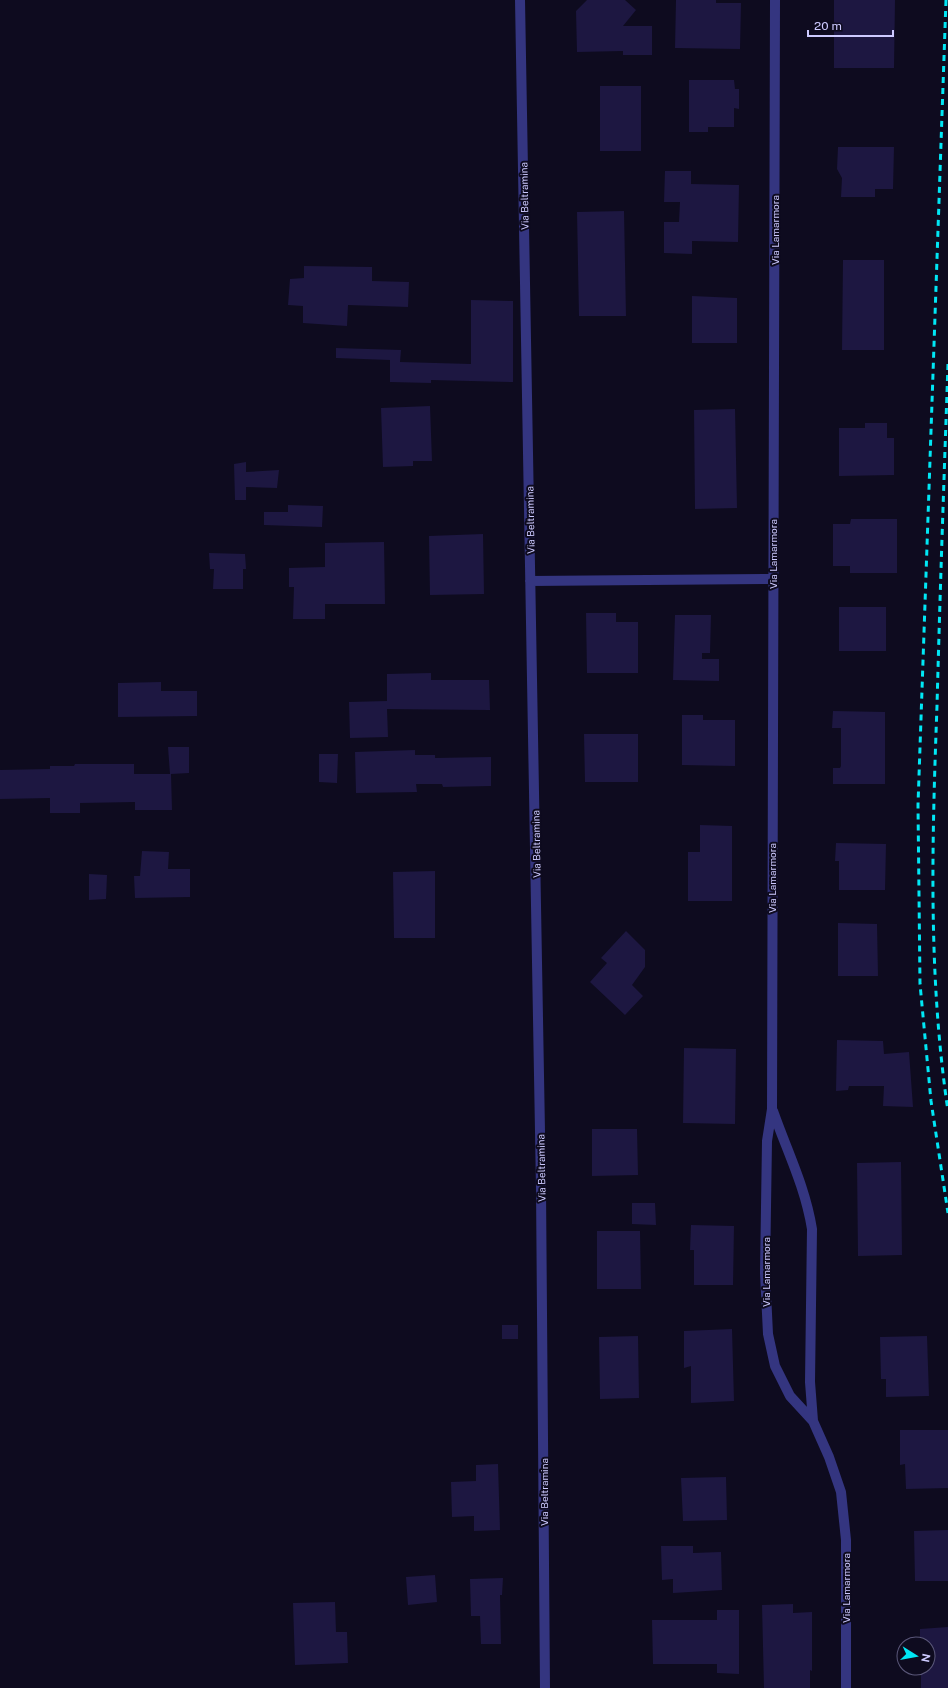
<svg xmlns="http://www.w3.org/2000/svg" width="948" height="1688" viewBox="0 0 948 1688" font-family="'Public Sans',sans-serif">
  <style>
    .building { fill: #1d1741 }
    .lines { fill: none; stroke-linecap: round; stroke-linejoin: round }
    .minor { stroke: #343580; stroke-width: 10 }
    .rail { stroke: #00e7f5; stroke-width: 3; stroke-dasharray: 6 5; stroke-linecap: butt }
    .labels { text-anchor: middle; stroke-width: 4; stroke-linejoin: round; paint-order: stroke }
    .street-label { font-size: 10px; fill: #cdcaff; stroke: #0e0b1f }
  </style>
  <rect width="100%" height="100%" fill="#0e0b1f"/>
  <path class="building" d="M587,0H625L636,10L623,26H652V55H623V51L577,52L576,11Z
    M676,0H716V3H741L740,49L675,48Z
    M834,0H895L894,68H834Z
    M689,80H734L735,89H739V109L734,108V127H708V132H689Z
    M600,86H641V151H600Z
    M838,147H894L893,189H875V197H841L842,178L837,169Z
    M665,171H691V184L739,185L738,242L692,241V254L664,253V222H679L680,202H664Z
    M624,211L626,316H579L577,212Z
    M843,260H884V350H842Z
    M304,266L372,267V281L409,282L408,307L348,305L347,326L303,323V306L288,305L290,279L304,278Z
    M692,296L737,298V343H692Z
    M471,300L513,301V382L431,380V383L390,382V360L336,358V348L401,350L400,362L471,364Z
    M430,406L432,461H413V466L383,467L381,408Z
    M735,409L737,508L695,509L694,410Z
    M865,423H887V438H894V475L839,476V428H865Z
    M246,462V472L279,470L277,488L246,487V500H235L234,464Z
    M288,505L323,506L322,527L264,525V512H288Z
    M851,519H897V573H850V566H833V524H850Z
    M483,534L484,594L430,595L429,536Z
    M384,542L385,604H325V619H293L294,587H289V568L325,567V543Z
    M209,553L245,554L246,569H243V589H213L214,569H210Z
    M839,607H886V651H839Z
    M586,613H616V622H638V673H587Z
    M675,615H711L710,653H702V659H719V681L673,680Z
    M431,673V680H489L490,710L387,709L388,737L350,738L349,702L387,701V674Z
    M161,682V691H197V716L118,717V683Z
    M833,711L885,712V784H833V768H840L841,766V728H832Z
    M682,715H703V720H735V766L682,765Z
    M584,734H638V782H585Z
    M168,747H189V773L171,774L172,810H135V802L80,803V813H50V798L0,799V770L50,769V766H74L75,764H134V774H170Z
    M415,750V755H435V758L491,757V786L443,787L442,784H416L417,792L356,793L355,752Z
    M319,754H338L337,783L319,782Z
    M700,825L732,826V901H688V852H700Z
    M836,843L886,844L885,890H839V861H835Z
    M142,851L169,852L168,869H190V897L135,898L134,876H140Z
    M435,871V938H394L393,872Z
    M89,874L107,875L106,899L89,900Z
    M838,923L877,924L878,976H838Z
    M626,931L645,950V967L632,985L643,996L625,1015L590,982L607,963L601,958Z
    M837,1040L883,1041L884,1054L909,1052L913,1107L883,1106L884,1086H849L848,1090L836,1091Z
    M684,1048L736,1049L735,1124L683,1123Z
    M592,1129H637L638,1175L592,1176Z
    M901,1162L902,1255L858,1256L857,1163Z
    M632,1203H655L656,1225L632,1224Z
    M691,1225L734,1226L733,1285H694V1250H690Z
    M597,1231H640L641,1289H597Z
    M502,1325H518V1339H502Z
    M732,1329L734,1401L691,1403V1366L684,1368V1331Z
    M638,1336L639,1398L600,1399L599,1337Z
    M927,1336L929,1396L886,1397V1379H881L880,1337Z
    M900,1430H948V1488L906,1489L905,1464L900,1465Z
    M498,1464L500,1530L474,1531V1516L452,1517L451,1482L476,1481V1465Z
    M726,1477L727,1520L683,1521L681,1478Z
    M948,1530V1581H915L914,1531Z
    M661,1546H693V1553L721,1552L722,1590L673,1593V1579L662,1580Z
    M435,1575L437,1602L408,1605L406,1577Z
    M503,1578L502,1595H500L501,1644H481L480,1616H471L470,1579Z
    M335,1602L336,1632H347L348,1663L295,1665L293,1603Z
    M793,1604V1613L812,1612V1671L810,1670V1688H764L762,1605Z
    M717,1610H739V1674L717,1673V1664H653L652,1620H717Z
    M948,1627V1688H921V1668H928V1644H920V1629Z"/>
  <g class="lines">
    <path class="minor" d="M520,0L541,1188L545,1688
      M775,0L772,1109L767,1141L765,1273L768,1334L775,1366L790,1396L813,1421
      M530,581L773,579
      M773,1111C787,1151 805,1186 812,1229L810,1382L813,1421L829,1457L841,1492L846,1540V1688"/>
    <path class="rail" d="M946,0L918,805L920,984L931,1101L948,1213
      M948,364C944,478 940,592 937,706C932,841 928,977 948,1111"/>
  </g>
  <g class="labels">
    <g class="street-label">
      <text transform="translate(524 196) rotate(-91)" y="4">Via Beltramina</text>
      <text transform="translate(775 230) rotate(-90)" y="4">Via Lamarmora</text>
      <text transform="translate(530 520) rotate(-91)" y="4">Via Beltramina</text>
      <text transform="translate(773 554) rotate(-90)" y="4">Via Lamarmora</text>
      <text transform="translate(536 844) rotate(-91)" y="4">Via Beltramina</text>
      <text transform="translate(772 878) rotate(-90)" y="4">Via Lamarmora</text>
      <text transform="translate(541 1168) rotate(-91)" y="4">Via Beltramina</text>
      <text transform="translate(766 1272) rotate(-90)" y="4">Via Lamarmora</text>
      <text transform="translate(544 1492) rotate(-90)" y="4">Via Beltramina</text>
      <text transform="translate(846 1588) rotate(-90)" y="4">Via Lamarmora</text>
    </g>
  </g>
  <g transform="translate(916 1656) rotate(101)"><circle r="19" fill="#0e0b1f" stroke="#5a5779"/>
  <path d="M0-3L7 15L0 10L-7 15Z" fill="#00e7f5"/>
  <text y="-6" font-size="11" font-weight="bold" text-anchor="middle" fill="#cdcaff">N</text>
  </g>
  <path d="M808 30v6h85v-6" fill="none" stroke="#cdcaff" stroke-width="2"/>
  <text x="814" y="30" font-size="12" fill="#cdcaff" stroke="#0e0b1f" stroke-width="3" paint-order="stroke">20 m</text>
</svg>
